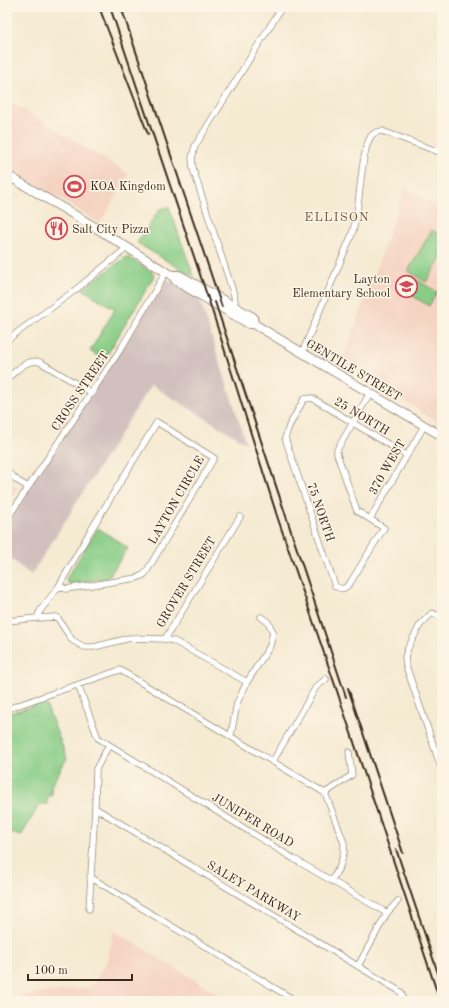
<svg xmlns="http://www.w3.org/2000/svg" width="449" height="1008" viewBox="0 0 449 1008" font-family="'Old Standard TT',serif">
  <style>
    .built { fill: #f5d3c2 }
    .industrial { fill: #d1c0bd }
    .green { fill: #89cd87; stroke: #627c52 }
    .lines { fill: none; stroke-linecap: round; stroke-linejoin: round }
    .street-casing { stroke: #988a78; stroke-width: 7 }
    .secondary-casing { stroke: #988a78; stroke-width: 10 }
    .street { stroke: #fff; stroke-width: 5.5 }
    .secondary { stroke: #fff; stroke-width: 8 }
    .rail { stroke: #3b2a1e; stroke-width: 2 }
    .labels { text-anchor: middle; stroke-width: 3; stroke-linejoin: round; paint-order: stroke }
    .poi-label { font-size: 12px; fill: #3b2a1e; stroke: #fcf5e5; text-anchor: start }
    .street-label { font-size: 12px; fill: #3b2a1e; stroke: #fcf5e5 }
    .neighbourhood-label { font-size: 13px; letter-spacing: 1px; fill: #7a5b46; stroke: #fcf5e5 }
  </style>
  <rect width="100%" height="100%" fill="#fcf5e5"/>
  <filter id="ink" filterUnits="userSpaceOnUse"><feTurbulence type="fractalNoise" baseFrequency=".025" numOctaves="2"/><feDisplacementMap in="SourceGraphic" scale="8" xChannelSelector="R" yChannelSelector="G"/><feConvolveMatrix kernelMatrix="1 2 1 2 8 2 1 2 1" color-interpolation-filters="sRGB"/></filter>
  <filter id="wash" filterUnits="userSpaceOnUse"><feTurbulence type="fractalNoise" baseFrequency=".012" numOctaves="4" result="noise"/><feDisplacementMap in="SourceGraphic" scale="16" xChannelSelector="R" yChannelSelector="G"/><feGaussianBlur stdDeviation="0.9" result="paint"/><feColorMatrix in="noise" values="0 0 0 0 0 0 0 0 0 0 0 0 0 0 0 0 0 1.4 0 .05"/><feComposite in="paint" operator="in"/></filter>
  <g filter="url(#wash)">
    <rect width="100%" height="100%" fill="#f5ead2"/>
    <path class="built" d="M7,100L129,174L100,223L7,167Z
      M405,188L442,209V425L342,363Z
      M7,480L16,486L17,490L7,507Z
      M114,931L230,1001H20V996L91,987L107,961Z"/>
    <path class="industrial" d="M165,278L199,298L246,443L151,385L31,575L7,556V523Z"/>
    <path class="green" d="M169,207L194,277L137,243L160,209Z
      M432,230L442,236V256L426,282L408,271Z
      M126,257L129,258L151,271L154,276L104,360L90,351L115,309L82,289Z
      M415,279L437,292L429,306L411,295Z
      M98,528L128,548L108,578L70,584L67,582L66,579Z
      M45,702L67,758L51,786L52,796H47V804H40L21,836L7,832V714Z"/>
  </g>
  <g filter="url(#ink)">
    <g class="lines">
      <defs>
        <path id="street" d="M233,306L235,302L234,295L193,169L192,158L195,146L282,7
          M7,340L74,291L128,247
          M302,353L352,234C354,227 356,219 357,212C360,195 362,149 371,136C374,132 377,132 382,131L442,153
          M7,379C16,371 27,358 40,362L92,393
          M370,393L337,450V454L357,511L384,528L350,583C345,589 342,590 335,586L285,438L289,426L304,399L312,398L406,455
          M7,472L18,481L28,487
          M7,519L122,347L166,272
          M370,519L424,426
          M442,617L432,613L420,625L408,648L405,657L406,666L442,770
          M37,618L40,611L59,586L88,535L157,422L214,458L145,574L137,578L66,589L59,586
          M7,621L37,618L57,617L72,640L84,647H94L130,638L165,639L240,517
          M165,639L174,641L247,682
          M78,685L98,738L294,859L387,913
          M7,709L120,670L325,793L344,843V852L340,866L332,880
          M231,735L237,703L247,682L270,646L273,632L268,622L261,617
          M273,761L316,687L326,679
          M325,793L352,775L349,752
          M95,808L401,992L404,1001
          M90,877L296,1001
          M89,909L95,808L96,769L109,745
          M358,966L387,913L398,901"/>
        <path id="secondary" d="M7,175L93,226L166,272L172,275H179L253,317L254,324
          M172,275L176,281L249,324H254L442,436"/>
      </defs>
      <use href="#street" class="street-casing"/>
      <use href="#secondary" class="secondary-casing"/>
      <use href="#street" class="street"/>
      <use href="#secondary" class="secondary"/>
      <path class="rail" d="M99,7L148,134
        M110,7L211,307L278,519L336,688L440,1001
        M121,7L222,307
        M215,302L346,697
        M348,688L403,853
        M396,849L442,985"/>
    </g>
  </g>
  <defs>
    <symbol id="stadium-ring" viewBox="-11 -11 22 22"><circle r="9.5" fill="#fcf5e5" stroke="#d1495b" stroke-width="1.5"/><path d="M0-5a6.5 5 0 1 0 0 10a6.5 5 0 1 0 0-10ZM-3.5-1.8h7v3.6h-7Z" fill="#d1495b"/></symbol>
    <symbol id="restaurant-ring" viewBox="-11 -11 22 22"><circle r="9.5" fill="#fcf5e5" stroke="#d1495b" stroke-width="1.5"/><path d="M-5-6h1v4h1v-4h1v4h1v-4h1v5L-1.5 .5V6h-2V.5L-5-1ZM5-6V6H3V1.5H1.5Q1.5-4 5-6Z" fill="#d1495b"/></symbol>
    <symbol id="school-ring" viewBox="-11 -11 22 22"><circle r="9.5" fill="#fcf5e5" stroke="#d1495b" stroke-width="1.5"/><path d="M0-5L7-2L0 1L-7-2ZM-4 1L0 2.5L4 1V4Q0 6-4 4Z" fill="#d1495b"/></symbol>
  </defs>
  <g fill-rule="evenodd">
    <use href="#stadium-ring" x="62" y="174" width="25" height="25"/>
    <use href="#restaurant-ring" x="44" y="216" width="25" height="25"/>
    <use href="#school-ring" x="394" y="274" width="25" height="25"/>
  </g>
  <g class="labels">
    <g class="poi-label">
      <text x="90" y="190">KOA Kingdom</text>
      <text x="72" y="233">Salt City Pizza</text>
      <text x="390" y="283" text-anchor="end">Layton<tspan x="390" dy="14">Elementary School</tspan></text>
    </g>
    <g class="street-label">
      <text transform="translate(354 370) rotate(31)" y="4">GENTILE STREET</text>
      <text transform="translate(80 391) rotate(-56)" y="4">CROSS STREET</text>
      <text transform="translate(362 416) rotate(31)" y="4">25 NORTH</text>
      <text transform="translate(387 467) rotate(-60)" y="4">370 WEST</text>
      <text transform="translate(176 500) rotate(-60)" y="4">LAYTON CIRCLE</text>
      <text transform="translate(321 512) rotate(71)" y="4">75 NORTH</text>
      <text transform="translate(186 582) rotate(-59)" y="4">GROVER STREET</text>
      <text transform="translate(253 820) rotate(31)" y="4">JUNIPER ROAD</text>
      <text transform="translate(254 891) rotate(31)" y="4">SALEY PARKWAY</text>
    </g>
    <g class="neighbourhood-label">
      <text x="337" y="221">ELLISON</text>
    </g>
  </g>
  <rect width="449" height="1008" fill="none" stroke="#fcf5e5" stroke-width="24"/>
  <path d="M28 974v6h104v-6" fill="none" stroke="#3b2a1e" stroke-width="2"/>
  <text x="34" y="974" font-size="12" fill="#3b2a1e" stroke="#fcf5e5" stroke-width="3" paint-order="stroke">100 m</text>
</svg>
